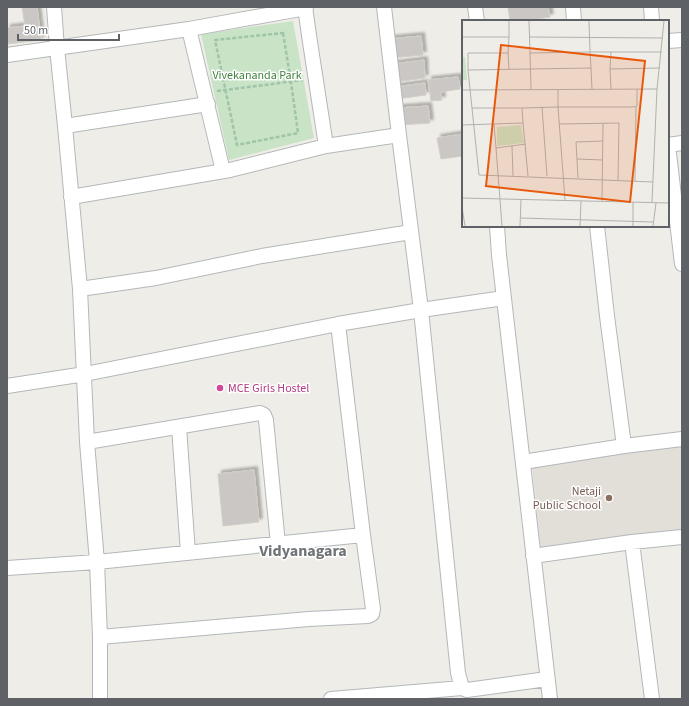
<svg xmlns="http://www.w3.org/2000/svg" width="689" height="706" viewBox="0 0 689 706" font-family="'Source Sans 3',sans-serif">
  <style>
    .education { fill: #e2ded8 }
    .green { fill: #c9e3c7 }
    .building { fill: #cbc7c4; stroke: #d3cec6; filter: url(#shadow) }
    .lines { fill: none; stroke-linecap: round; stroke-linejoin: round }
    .minor-casing { stroke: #b4b7ba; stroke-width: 16 }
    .path { stroke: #a0c4a7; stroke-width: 2.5; stroke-dasharray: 4 2; stroke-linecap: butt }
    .minor { stroke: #fff; stroke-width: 14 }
    .hotel-dot { fill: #d1479c; stroke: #fff; stroke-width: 1.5 }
    .education-dot { fill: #8d6e63; stroke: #fff; stroke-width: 1.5 }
    .labels { text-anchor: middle; stroke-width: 3; stroke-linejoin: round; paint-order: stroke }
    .park-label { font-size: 12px; fill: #428340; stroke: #fff }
    .hotel-label { font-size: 12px; fill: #b23c85; stroke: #fff; text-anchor: start }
    .education-label { font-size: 12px; fill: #785e54; stroke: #fff; text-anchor: end }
    .district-label { font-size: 16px; font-weight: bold; fill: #707477; stroke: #fff }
    .inset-road { fill: none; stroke: #b1b1af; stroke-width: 1 }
    .view { fill: #e8590c; fill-opacity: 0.15; stroke: #e8590c; stroke-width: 2 }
    .inset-edge { fill: none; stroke: #5e6266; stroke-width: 2 }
  </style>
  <defs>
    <filter id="shadow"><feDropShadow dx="3.5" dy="-3.5" stdDeviation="1" flood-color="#0004"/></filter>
  </defs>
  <rect width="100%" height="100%" fill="#efede7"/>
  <path class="education" d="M682,444V530L541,550L532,466Z"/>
  <path class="green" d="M293,21L314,138L229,160L201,34Z"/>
  <path class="building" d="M22,7H37L41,40L7,44V28L25,26Z
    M508,7H548L550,17L526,21H510Z
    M421,36L423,55L391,58L389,39Z
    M424,60L425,78L395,82L393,64Z
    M458,77L460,89L441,92L442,100L431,101L428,80Z
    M425,83L426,95L397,99L395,87Z
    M428,106L430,123L400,125L399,108Z
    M463,134V156L441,159L437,138Z
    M254,470L259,522L223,526L218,474Z"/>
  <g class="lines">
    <defs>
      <path id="minor" d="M54,7L57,48L65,126L80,289L87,442L97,562L100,637V699
        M384,7L399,135
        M475,7L477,21
        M573,7L574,21
        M651,7L652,21
        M189,29L306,8
        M668,41L682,40
        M7,55L189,29L223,171
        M65,126L208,104
        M682,143L668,145L682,264
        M71,197L230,170L326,146
        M497,226L499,255L550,699
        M80,289L156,278L262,256L411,232
        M504,298L421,310L458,673L462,688L467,690L547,679
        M7,386L85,374L338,324L421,310L399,135L326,146L310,42L305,7
        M179,427L188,553
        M87,442L260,413L264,415L266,420L278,544
        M624,446L682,439
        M523,462L624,446L607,316L597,226
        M533,556L632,542
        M7,568L97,562L363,535
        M100,637L309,619L368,616L372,614L373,609L363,535L338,324
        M331,699L462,688
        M652,699L632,542L682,537"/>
    </defs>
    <use href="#minor" class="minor-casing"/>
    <path class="path" d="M283,33L291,82L298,133L237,145L215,40Z
      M217,91L303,80"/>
    <use href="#minor" class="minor"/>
  </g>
  <circle class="hotel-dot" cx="220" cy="388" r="4"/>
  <circle class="education-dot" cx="609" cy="498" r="4"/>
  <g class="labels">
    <g class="park-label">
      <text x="257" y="79">Vivekananda Park</text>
    </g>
    <g class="hotel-label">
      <text x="228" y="392">MCE Girls Hostel</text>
    </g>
    <g class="education-label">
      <text x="601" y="495">Netaji<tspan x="601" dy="14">Public School</tspan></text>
    </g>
    <g class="district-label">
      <text x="303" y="556">Vidyanagara</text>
    </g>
  </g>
  <g transform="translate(462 20)">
    <rect width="207" height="207" fill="#efede7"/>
    <path d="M0,37H3L5,60H0ZM59,105L62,123L35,126V107Z" fill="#c9e3c7"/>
    <path class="inset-road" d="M67,1L68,33L128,32L129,48M127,1L128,32H200M0,17H47L46,33H6V50L129,48L130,69M47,17V1M68,17L201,18M149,32L148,49L198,48M46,33L47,49M68,33L69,69M148,49L149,69M6,50L17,155L191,162M0,70L195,69M96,70V87H171L175,86V69M80,87L85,156M10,88H60M61,103L66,156M32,104L34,128M97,104L157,103L156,160M0,105L61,103L60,88L96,87L103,180M50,126L51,156M115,139L141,140M116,158L114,122L141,121M173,161L174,87M0,178L207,183M140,181L141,104M171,182V206M190,182L195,69L202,1M0,187L3,206M59,198L191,202M40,206L34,128L64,124M58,206L59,180M118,206L119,181M191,206L194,183"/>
    <path class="view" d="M39,25L183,41L168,182L24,166Z"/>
    <rect width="207" height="207" class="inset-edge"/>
  </g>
  <rect width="689" height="706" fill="none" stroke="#5e6266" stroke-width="16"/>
  <path d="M18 34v6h101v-6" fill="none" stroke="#5e6266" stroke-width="2"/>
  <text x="24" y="34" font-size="12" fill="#5e6266" stroke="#ffffff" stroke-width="3" paint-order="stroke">50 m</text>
</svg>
